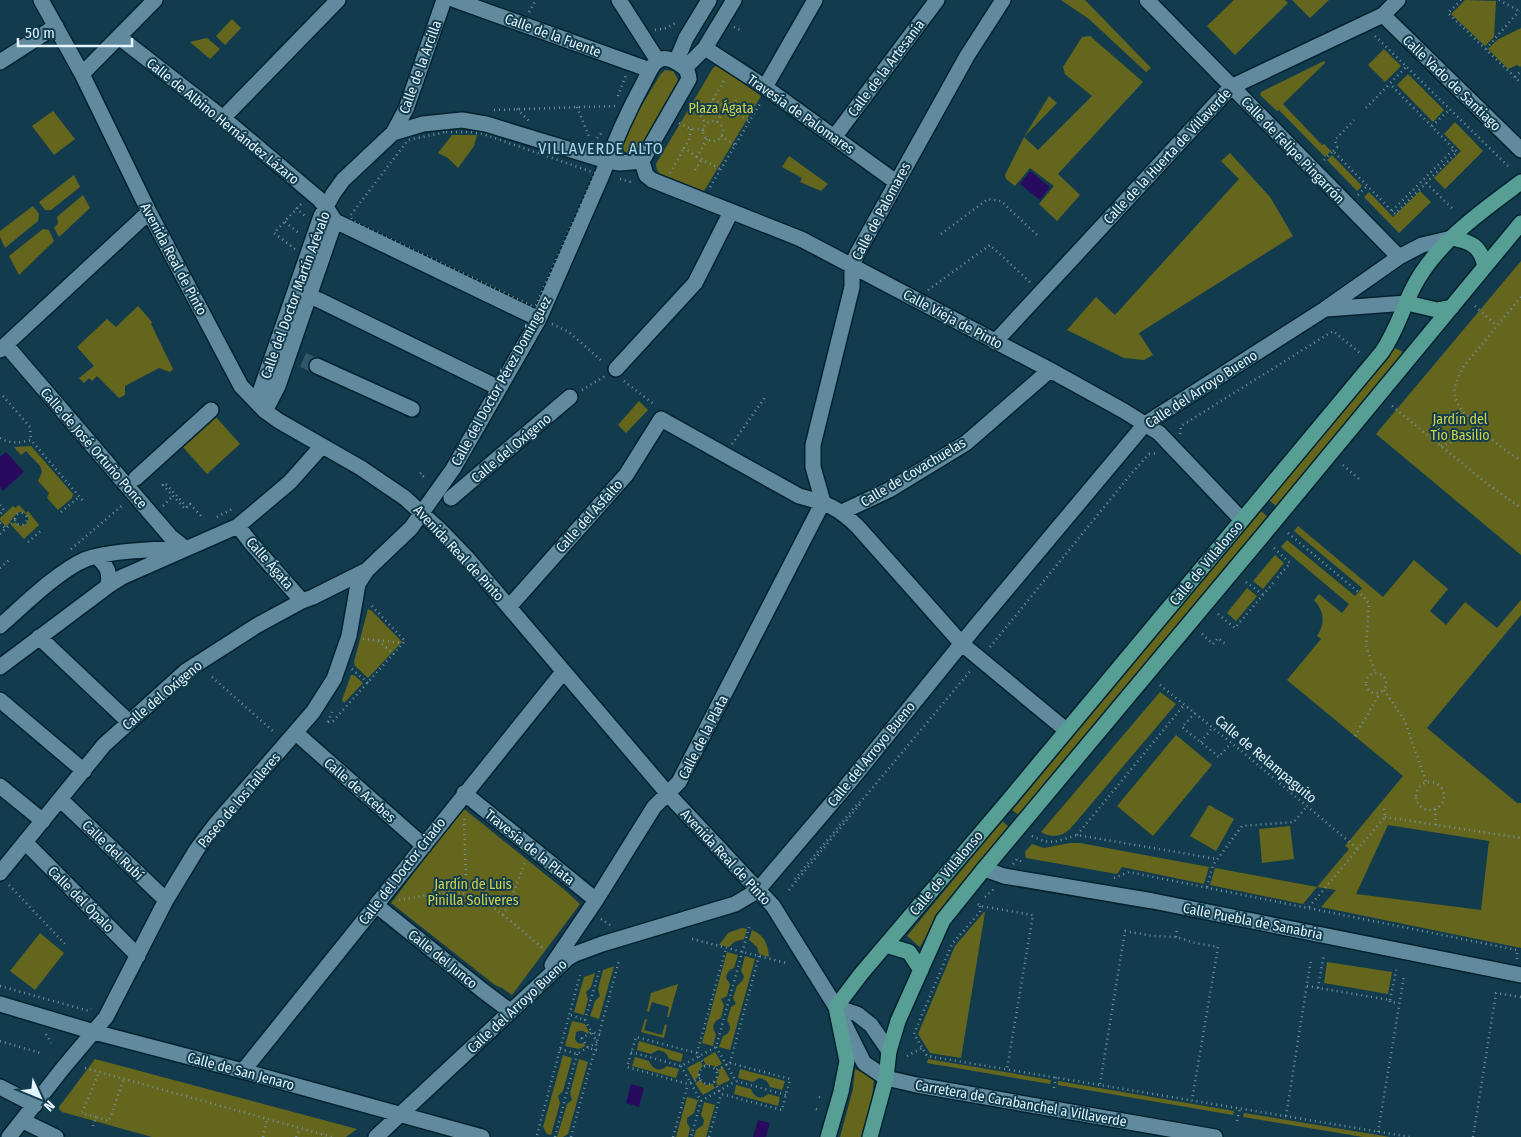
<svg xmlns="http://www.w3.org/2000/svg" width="1521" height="1137" viewBox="0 0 1521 1137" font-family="'Fira Sans Condensed',sans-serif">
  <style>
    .green { fill: #65661e; fill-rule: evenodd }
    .water { fill: #280b5e }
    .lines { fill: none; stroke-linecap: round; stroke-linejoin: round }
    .minor-tunnel { stroke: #315868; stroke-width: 15; stroke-dasharray: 15 8; stroke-linecap: butt }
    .minor-casing { stroke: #02222f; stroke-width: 18 }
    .major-casing { stroke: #02222f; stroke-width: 18 }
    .path { stroke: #7493a1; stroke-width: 2.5; stroke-dasharray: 1 4; stroke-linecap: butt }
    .minor { stroke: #618a9f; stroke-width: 15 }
    .major { stroke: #579e95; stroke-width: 15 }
    .labels { text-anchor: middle; stroke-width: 4; stroke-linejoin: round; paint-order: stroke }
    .street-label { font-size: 14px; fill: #e2f4fd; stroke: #123c4e }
    .park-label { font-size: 14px; fill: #d2d349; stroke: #123c4e }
    .quarter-label { font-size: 16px; letter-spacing: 1px; fill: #abd8ed; stroke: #123c4e }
  </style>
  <rect width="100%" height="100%" fill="#123c4e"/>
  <path class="green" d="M1061,0H1085L1151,68L1146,72L1089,19Z
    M1234,0H1285L1288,3L1235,55L1207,26Z
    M1292,0H1329L1310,18Z
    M1465,0L1496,1L1494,37L1485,46L1451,14Z
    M232,19L241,28L225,45L216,36Z
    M1521,28V66L1520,67L1517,65L1508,69L1488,49L1497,40Z
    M1090,36L1143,82L1058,174L1080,195L1057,221L1039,204L1054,186L1030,168L1015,186L1006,179L1005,175L1024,137L1049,96L1057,103L1024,137L1038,150L1092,96L1065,74L1063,67L1082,37Z
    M207,38L220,49L210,59L190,42Z
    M1384,49L1401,66L1385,82L1368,65Z
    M1324,61L1325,63L1283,104L1322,145L1324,144L1331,151L1325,157L1279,110L1277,111L1260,95L1261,92Z
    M716,66H720L761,96L704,191L660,174L657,170L656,164L713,68Z
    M665,70L673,71L678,79V83L641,148L636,153L629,154L624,151L621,146L627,130L660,75Z
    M1408,74L1444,110L1433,122L1397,85Z
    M53,111L75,139L54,155L32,126Z
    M1455,122L1483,151L1445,189L1434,178L1461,151L1444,134Z
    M452,135H477L474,146L458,168L448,158L438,153Z
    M1230,153L1270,197L1293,236L1139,333L1153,355L1144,360L1124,358L1067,330L1096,297L1115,315L1239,179L1221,161Z
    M1332,155L1362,186L1357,191L1327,160Z
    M789,156L828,184L821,191L800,182L802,178L782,167Z
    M74,175L80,187L51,210H45L39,202Z
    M1420,191L1431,202L1399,233L1364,197L1369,192L1393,217Z
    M83,195L90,208L59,237L54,228L58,223L57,217Z
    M33,206L39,214L38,221L5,248L0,237V231Z
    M43,229L49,230L54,241L19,275L9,256Z
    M1521,261V555L1376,434Z
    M138,306L152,322L151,324L173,369L170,372L159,368L125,386V395L119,398L97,376L92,381L89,378L84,383L79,378L94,366L77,347L107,319L116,327Z
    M1395,348L1403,352L1374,389L1276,506L1269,500Z
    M639,401L648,410L626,433L618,425Z
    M215,416L240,444L207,474L182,446Z
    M31,446L73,494L72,498L58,510L47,498L49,493L38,481L42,472L40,466L26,451L21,455L14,447Z
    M19,505L26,513L28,511L39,525L24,539L11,525L15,522L20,526C35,524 26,508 18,513C14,515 10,523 6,527L0,520V518L13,506L15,508Z
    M1261,511L1268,517L1019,815L1012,810Z
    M1298,526L1383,597L1414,560L1448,589L1430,611L1446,625L1465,602L1497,628L1521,600V615L1427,728L1517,803H1521V948L1321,907L1336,890L1317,887L1303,904L1210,885L1215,868L1317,887L1349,849L1345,846L1403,776L1287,680L1321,639L1317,636C1326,623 1324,611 1314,600L1319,594L1342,613L1349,604L1281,547L1287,540L1355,596L1362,588L1294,531ZM1388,825L1489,841L1481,910L1356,894Z
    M1275,555L1284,563L1263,589L1253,581Z
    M1247,588L1257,596L1236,621L1227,613Z
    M368,609L372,611L402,642L368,678L355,666L354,662Z
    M351,675H354L363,683L344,703L342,700Z
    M1160,692L1176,704L1070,829C1061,837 1051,838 1041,832Z
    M1176,735L1212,765L1153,836L1117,806Z
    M1209,805L1234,819L1216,851L1190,836Z
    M463,808L567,892L580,904L512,995L502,988L495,985L391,903Z
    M1002,821L1009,827L947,901L920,947L907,936Z
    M1290,826L1294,859L1262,863L1259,829Z
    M1070,843H1080L1209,867L1204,884L1122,867L1117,874L1026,858L1025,852L1032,844L1044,848Z
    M984,912H985L961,1058L930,1053L918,1034L955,946Z
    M742,928L747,929L744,939L734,942L729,947L719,945L728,933Z
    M752,930C764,935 768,944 769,957L759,954L757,947L749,940Z
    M40,933L64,953L35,990L10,971Z
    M727,952L738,955L734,968C729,970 727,972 726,978L730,984L727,996L721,999L724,1005L721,1018C713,1021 711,1028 716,1034L713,1046L702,1043Z
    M745,956L755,959L730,1050L719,1047L723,1036C728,1034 730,1032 730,1026L727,1020L731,1007L736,1004L733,998L737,986L743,980L744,976L741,971Z
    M1327,962L1392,972L1388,994L1324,983Z
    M614,966L599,1019L590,1016L595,1001L600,996L598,989L603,970Z
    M595,973L591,987L586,992L588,999L584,1015L574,1012L584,977Z
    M678,984L669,1017H667L669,1007L652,1002L649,1012L647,1011L651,993Z
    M645,1019H647L644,1030L662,1035L665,1024L667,1025L664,1038L641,1032Z
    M572,1021L585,1024L589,1032L587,1034C584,1030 580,1030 576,1032L575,1039C577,1043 579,1045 584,1043L585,1046L579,1049L565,1046Z
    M639,1041L683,1054L681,1062L669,1059C667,1053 664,1051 658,1050L651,1054L637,1050Z
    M715,1052L722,1064L716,1067L711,1065H706L703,1059Z
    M563,1055L572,1058L563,1091L558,1096L560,1103L551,1135L547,1134L543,1127Z
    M635,1057L649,1061C652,1069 660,1073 667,1066L679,1069L676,1078L632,1066Z
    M95,1059L357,1129L346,1137H152L62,1112L59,1109V1107Z
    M579,1059L588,1062L568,1134L563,1137H557L567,1104L572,1100L570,1093Z
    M928,1059L1051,1080L1050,1084L927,1063Z
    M700,1061L703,1066L699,1070L698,1077L694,1080L687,1068Z
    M723,1067L730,1080L718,1086L716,1082L719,1075L718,1070Z
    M740,1069L785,1081L782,1090L770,1087C768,1081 765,1079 759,1078L753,1082L738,1078Z
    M855,1069L874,1078L872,1099L864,1137H840L853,1089Z
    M700,1080L705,1085L713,1084L715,1088L703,1095L695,1083Z
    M1058,1081L1234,1111L1233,1115L1058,1085Z
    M736,1085L751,1089C754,1097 761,1101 768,1094L780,1097L778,1106L734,1094Z
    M687,1097L698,1100L694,1113L687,1118V1123L690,1128L688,1137H676Z
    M704,1102L715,1105L706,1137H694L696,1130L703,1125L704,1120L701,1115Z
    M1244,1113L1390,1137H1363L1243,1117Z"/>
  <path class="water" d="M1030,171L1050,187L1040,200L1020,184Z
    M6,452L24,472L3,491L0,487V457Z
    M631,1084L644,1088L639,1107L626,1103Z
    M758,1120L770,1123L766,1137H753Z"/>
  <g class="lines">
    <path class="minor-tunnel" d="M303,360L317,366"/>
    <defs>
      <path id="minor" d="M41,0L82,74L149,212L241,386L265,411L279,421L361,468L405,498L440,530L468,559L668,794L773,906L836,1007L864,1063L886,1078L917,1085L1215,1137
        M455,0L650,70
        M619,0L658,61
        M1147,0L1399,257
        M1383,15L1521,150
        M119,37L223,118L319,199L326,207L335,221L539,319
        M705,48L765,87L896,182
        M0,62L56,26
        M676,62L686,38L709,0
        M685,68L705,48L734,0
        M82,74L155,0
        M765,87L815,0
        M223,118L338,0
        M393,133L406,109L444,0
        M835,136L937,0
        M642,161L646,175L652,180L801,239L1050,370L1124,411L1159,433L1242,520
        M294,294L308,296L319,300L499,388
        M1326,309L1407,303
        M995,342L1231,87L1383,15L1398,0
        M6,345L170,536L185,548
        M0,350L149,212
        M317,366L412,409
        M616,369L695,283L731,212
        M265,411L278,386L335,221
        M136,478L211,410
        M451,498L570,397
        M823,502L813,467V445L852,287V266L857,254L967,56L1003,0
        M842,512L889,490L966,443L1050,370
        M238,526L251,543L302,601
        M97,557C108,567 110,572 108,586
        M509,607L626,475L661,419L799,496C826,503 838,507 858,527L962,644L1066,730
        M0,626C23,606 57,572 84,560C107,551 153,549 179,549
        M39,637L129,722
        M0,667L108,586L122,577L238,526L290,482L322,446
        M0,700L84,771
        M296,733L424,846
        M0,786L43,821
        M464,793L596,900
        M60,799L166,900
        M25,842L138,956
        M984,869L1004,876L1153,901L1521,975
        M0,873L104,745L186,671L256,626L302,601L313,597L365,571
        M376,905L482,990L510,1011
        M552,965L596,900L654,807L679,782L823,502
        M0,1004L94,1032L243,1071L482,1137
        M836,1007L857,1014L871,1025L889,1051
        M243,1071L563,672
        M0,1087L35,1105
        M23,1121L56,1137
        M9,1137L63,1068L106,1017L166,900L197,849L215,825L313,712L334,679L349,636L358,584L367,570L411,528L453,469L539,319L602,175C614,143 628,111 645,80C648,74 652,65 657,61C664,56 673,60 679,64C686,68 688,71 689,79L642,161L620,163L607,161L486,124L462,120L423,124L393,133L343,180L333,194L321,216L259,395L265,411
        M376,1137L568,958L575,954L602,944L735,904L757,891L848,784L975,627L1145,424L1325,309L1399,257L1422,245L1452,238"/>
      <path id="major" d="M1452,238C1472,242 1480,246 1485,266
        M1407,303L1437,310L1452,307
        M886,945L909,952L921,970
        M828,1137L841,1092L847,1061L836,1007L861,974L1008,801L1382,352C1397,330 1402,309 1414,286C1437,242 1482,211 1521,182
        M870,1137L886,1078L889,1051L898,1021L943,920L984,869L1273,523L1521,223"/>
    </defs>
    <use href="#minor" class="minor-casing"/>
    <use href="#major" class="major-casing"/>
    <path class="path" d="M1461,0L1448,13L1521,83
      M1499,0L1521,12
      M529,12L536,0
      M734,27L740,30
      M655,30L667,28L677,22
      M1375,36L1508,166
      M1486,49L1519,11
      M1515,77L1521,71
      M618,96L626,75
      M713,99L749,121
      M577,107L590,139
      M689,107L700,114L706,124
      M1366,108L1406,67
      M517,109L529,121
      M494,110L615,106
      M731,110L737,99
      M700,114L708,108L725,79
      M703 131a10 10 0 1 1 20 0a10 10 0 1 1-20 0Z
      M717,122L725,107
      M679,123L691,129H704
      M1432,126L1450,109
      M691,129L689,140L684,148L697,157
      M446,132H471L483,134L595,173L536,305L532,306L357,223L353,221L350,216L408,140Z
      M721,136L735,145
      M707,139L697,157L720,169
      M594,142L603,131
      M1333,151L1337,147L1335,140L1354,120
      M1324,160L1333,151L1395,214L1457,152L1390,84
      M695,170L702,159
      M670,173L684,148
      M620,179L634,183
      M1426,183L1452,208
      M710,187L761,102
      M1358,195L1367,186
      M296,208L306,217
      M1392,211L1454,149
      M285,222L300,234
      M941,234L988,199L1001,201L1038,236
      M295,249L274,233L302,203
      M928,290L990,245L1031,283
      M1521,297L1464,366C1459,375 1453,385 1455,396C1457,414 1505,452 1521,460
      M1475,306L1497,326
      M552,324L569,332L603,362
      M624,381L655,405
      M582,390L605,376
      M3,396L30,427L31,440
      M1392,406L1485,482L1521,508
      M1180,434L1181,426L1333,331L1360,353
      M0,438C10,444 20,443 31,440L83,501
      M732,444L766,396
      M1441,446L1484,431
      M1343,465L1359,479
      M421,473L420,474L427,479
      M0,505L4,510L0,514
      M163,506L173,496
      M187,507L165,483L163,485L185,509L190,504L202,517
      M61,512L79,497
      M15 519a6 6 0 1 1 12 0a6 6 0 1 1-12 0Z
      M217,517L234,508
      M0,523L6,529
      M1288,533L1363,596L1369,603L1366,646L1375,672
      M0,534L15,520
      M28,542L43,529
      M1274,548L1290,563L1276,579
      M71,549L124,504
      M0,568L10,559
      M1246,582L1266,597
      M1218,614L1235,628L1274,582
      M1202,634L1213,644L1218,638L1225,644
      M363,639L403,643
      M378,641L394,654
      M990,647L1131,474L1149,454L1158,453
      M352,669L368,683
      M1366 683a10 10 0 1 1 20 0a10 10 0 1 1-20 0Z
      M212,677L274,732
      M1160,685L1245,754L1359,850
      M1384,690L1405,721L1426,782
      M1195,713L1182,727L1219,757L1231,743
      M328,722L333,721L405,641L369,603
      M328,722L332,712
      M1355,736L1380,693
      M1201,742L1212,728
      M1416 796a14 14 0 1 1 28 0a14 14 0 1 1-28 0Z
      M1435,809L1436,825
      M1385,817L1521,838
      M464,819L466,882L470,895
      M1077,835L1184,705
      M1032,836C1051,846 1058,841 1077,835L1217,859
      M1013,864L1017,859L1024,863
      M1114,878L1129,872L1517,950V959
      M795,879L854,808L864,798L971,670
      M9,885L65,944
      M1207,887L1213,865L1242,826L1294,822L1307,806
      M789,890L861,803
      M985,897L995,888
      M399,900C416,898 445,890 461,893C488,897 522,932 544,949
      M978,904L980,906L1033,915L1007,1069
      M980,906V912L952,944L914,1034L927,1056L1410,1137
      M1309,907L1385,817L1384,807
      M503,915L513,894L525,862
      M601,919L610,925
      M1176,937L1177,929
      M692,939L786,963
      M0,986L89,1011L91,1009
      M1307,986L1390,1000V1002L1399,1003
      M1318,988L1324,954
      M1390,1000L1397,966
      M585,1020L600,968
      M46,1034L51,1043
      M0,1041L40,1053
      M716,1047L736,1081L786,1095
      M560,1049L577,1054L597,1042L585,1020L570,1015
      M597,1050L588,1048L582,1038L592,1032L602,1035
      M631,1052L681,1066L716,1047L750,924
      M697,1053L726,948
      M907,1056L922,1048
      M730,1063L759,956
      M699 1075a9 9 0 1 1 18 0a9 9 0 1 1-18 0Z
      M681,1066L701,1101L691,1137
      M85,1068L332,1137
      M700,1078L688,1084L627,1067L636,1037L697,1053L705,1066
      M714,1082L721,1094L782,1110L790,1079L730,1063L716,1070
      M1100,1084L1125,931L1153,936L1176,937L1195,943L1218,947L1192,1100
      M1054,1088L1056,1077
      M819,1097L821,1098
      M701,1101L736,1081
      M816,1109L818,1110
      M1286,1116L1311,959
      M96,1117L82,1113L99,1072
      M1237,1121L1240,1108
      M93,1126L96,1117L109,1121L124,1078
      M1378,1132L1404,976
      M537,1135L580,975
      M263,1137L267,1119
      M296,1137L300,1128
      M555,1137L577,1054
      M571,1137L619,961
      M673,1137L688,1084
      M709,1137L721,1094
      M1473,1137L1496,993L1521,997"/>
    <use href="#minor" class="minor"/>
    <use href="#major" class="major"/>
  </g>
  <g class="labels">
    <g class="street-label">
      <text transform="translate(553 35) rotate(20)" y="5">Calle de la Fuente</text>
      <text transform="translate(420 67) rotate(-70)" y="5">Calle de la Arcilla</text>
      <text transform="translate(886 68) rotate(-53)" y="5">Calle de la Artesanía</text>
      <text transform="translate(1452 83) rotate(44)" y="5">Calle Vado de Santiago</text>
      <text transform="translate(801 114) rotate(35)" y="5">Travesía de Palomares</text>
      <text transform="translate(223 121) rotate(39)" y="5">Calle de Albino Hernández Lázaro</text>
      <text transform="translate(1293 150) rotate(46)" y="5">Calle de Felipe Pingarrón</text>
      <text transform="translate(1167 156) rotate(-47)" y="5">Calle de la Huerta de Villaverde</text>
      <text transform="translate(881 211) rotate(-62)" y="5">Calle de Palomares</text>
      <text transform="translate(174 259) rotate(62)" y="5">Avenida Real de Pinto</text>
      <text transform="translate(295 295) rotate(-70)" y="5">Calle del Doctor Martín Arévalo</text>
      <text transform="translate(953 319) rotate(28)" y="5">Calle Vieja de Pinto</text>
      <text transform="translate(501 381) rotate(-61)" y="5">Calle del Doctor Pérez Domínguez</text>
      <text transform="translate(1201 389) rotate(-33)" y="5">Calle del Arroyo Bueno</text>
      <text transform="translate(94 448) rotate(49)" y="5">Calle de José Ortuño Ponce</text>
      <text transform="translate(511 448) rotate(-40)" y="5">Calle del Oxígeno</text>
      <text transform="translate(913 472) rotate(-31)" y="5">Calle de Covachuelas</text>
      <text transform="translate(589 516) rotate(-48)" y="5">Calle del Asfalto</text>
      <text transform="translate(459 553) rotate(47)" y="5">Avenida Real de Pinto</text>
      <text transform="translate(270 563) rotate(49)" y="5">Calle Ágata</text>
      <text transform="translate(1206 563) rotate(-50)" y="5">Calle de Villalonso</text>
      <text transform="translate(162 695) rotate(-40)" y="5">Calle del Oxígeno</text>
      <text transform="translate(703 737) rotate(-63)" y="5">Calle de la Plata</text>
      <text transform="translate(871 754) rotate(-51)" y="5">Calle del Arroyo Bueno</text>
      <text transform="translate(1266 759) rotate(40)" y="5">Calle de Relampaguito</text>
      <text transform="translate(360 790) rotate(41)" y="5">Calle de Acebes</text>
      <text transform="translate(239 800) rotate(-50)" y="5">Paseo de los Talleres</text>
      <text transform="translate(530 847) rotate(39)" y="5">Travesía de la Plata</text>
      <text transform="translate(113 850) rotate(44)" y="5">Calle del Rubí</text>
      <text transform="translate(726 857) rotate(47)" y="5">Avenida Real de Pinto</text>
      <text transform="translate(402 871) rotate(-52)" y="5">Calle del Doctor Criado</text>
      <text transform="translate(946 873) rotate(-50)" y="5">Calle de Villalonso</text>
      <text transform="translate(81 899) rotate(45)" y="5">Calle del Ópalo</text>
      <text transform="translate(1253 921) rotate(11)" y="5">Calle Puebla de Sanabria</text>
      <text transform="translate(443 959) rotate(39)" y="5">Calle del Junco</text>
      <text transform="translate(517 1006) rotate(-43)" y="5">Calle del Arroyo Bueno</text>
      <text transform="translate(241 1071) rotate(15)" y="5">Calle de San Jenaro</text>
      <text transform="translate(1021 1103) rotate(10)" y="5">Carretera de Carabanchel a Villaverde</text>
    </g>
    <g class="park-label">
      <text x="721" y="113">Plaza Ágata</text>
      <text x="1460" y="424">Jardín del<tspan x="1460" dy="16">Tío Basilio</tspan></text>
      <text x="473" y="889">Jardín de Luis<tspan x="473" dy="16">Pinilla Soliveres</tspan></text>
    </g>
    <g class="quarter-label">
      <text x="601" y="154">VILLAVERDE ALTO</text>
    </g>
  </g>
  <g transform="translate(40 1097) rotate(134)" stroke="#123c4e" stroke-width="4" paint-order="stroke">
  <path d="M0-4L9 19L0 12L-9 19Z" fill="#e2f4fd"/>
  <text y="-8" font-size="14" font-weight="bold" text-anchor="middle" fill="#e2f4fd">N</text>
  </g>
  <path d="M18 38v8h114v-8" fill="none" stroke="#e2f4fd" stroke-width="2.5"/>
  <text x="25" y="38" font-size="15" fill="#e2f4fd" stroke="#123c4e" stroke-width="4" paint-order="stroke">50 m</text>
</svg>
